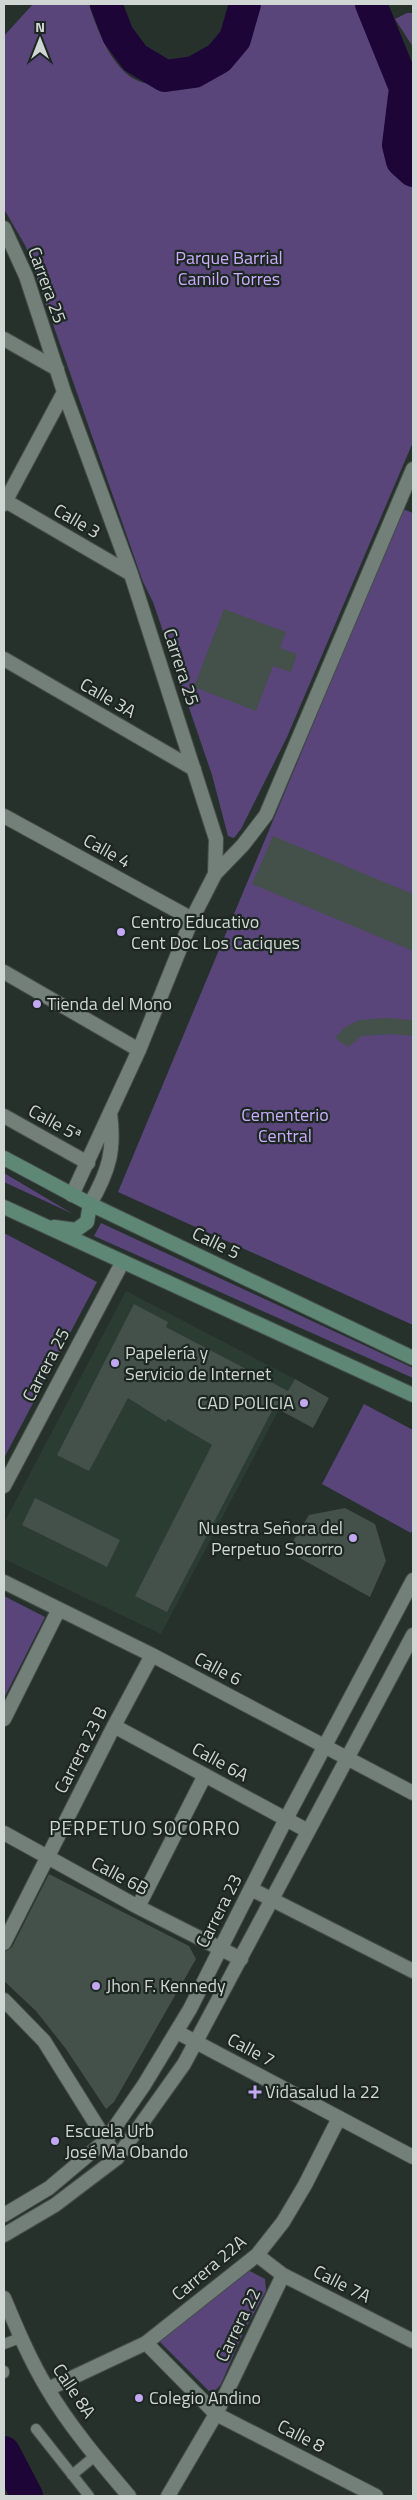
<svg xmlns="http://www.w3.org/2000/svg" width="417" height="2500" viewBox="0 0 417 2500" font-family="'Titillium Web',sans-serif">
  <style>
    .built { fill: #2b3c33 }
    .green { fill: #59457a }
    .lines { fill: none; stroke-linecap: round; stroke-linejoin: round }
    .river { stroke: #1d0537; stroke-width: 32 }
    .building { fill: #44504a }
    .service-casing { stroke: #454e49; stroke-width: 12 }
    .minor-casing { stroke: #454e49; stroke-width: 16 }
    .tertiary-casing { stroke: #454e49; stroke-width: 16 }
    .secondary-casing { stroke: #454e49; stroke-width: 16 }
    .service { stroke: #737f79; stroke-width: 10 }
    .minor { stroke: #737f79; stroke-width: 14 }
    .tertiary { stroke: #737f79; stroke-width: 14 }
    .secondary { stroke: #5e8776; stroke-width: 14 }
    .poi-dot { fill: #c2a7f2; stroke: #1d2722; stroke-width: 2 }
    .labels { text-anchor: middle; stroke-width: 4.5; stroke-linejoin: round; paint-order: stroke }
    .park-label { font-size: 18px; fill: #caadfd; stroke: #1d2722 }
    .street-label { font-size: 18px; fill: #cfd6d3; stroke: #1d2722 }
    .poi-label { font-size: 18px; fill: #cfd6d3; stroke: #1d2722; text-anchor: start }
    .neighbourhood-label { font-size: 19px; letter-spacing: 1px; fill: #cfd6d3; stroke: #1d2722 }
  </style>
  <rect width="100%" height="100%" fill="#26312c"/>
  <path class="built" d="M126,1291L295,1379L161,1634L4,1559V1523Z"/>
  <path class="green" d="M33,4H89C96,27 108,58 127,74C138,84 156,86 170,86C177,86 186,87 193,86C225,80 259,36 257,4H354C374,29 394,77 394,110C394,127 390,143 391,160L413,185V442L287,737L241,829L234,838L228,836L212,775L153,602L143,582L26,247L4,209V36Z
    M407,13H413V47L395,19Z
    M403,509L413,513V1325L118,1192Z
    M4,1173L73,1214L4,1182Z
    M101,1223L413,1368V1378L94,1236Z
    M4,1233L97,1282L4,1458Z
    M364,1404L413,1430V1528L411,1533L322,1484Z
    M4,1596L45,1617L4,1698Z
    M248,2270L265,2279L266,2291L244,2331L221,2384L215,2391H209L158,2340Z"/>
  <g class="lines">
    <path class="river" d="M106,4L118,35L135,58L165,76L194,72L219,58L235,39L245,4
      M371,4L405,88L398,145L402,161L413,171
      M4,2452L27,2496"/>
  </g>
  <path class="building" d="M224,609L286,632L280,648L297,654L291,672L273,666L256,711L194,687Z
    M273,836L413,894V951L252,884Z
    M386,1018L413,1020V1036L392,1034L362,1036L348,1047L335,1038L344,1028L359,1020Z
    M134,1304L168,1322L166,1327L288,1391L295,1379L329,1398L313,1428L274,1407L167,1612L135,1596L212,1445L168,1419L166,1422L128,1398L89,1471L57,1455Z
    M35,1498L120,1540L107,1567L22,1525Z
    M345,1508L375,1524L386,1561L370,1597L287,1551L309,1515Z
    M49,1874L189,1946L196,1959L114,2102L106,2109L66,2049L36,2011L4,1981V1952L12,1947Z"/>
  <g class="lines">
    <defs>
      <path id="service" d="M4,2344L20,2338
        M4,2371V2373
        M36,2429L89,2496
        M72,2475L95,2456"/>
      <path id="minor" d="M4,228L26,276L64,392L131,574L216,839L215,874L192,919L139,1050L72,1195
        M4,339L57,369
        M4,500L131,574
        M4,504L64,392
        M4,659L194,769
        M4,816L192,919
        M215,874L243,845L266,815L413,469
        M4,972L139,1050
        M4,1116L88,1163
        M90,1204C109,1171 115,1150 110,1113
        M4,1486L122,1263
        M4,1582L152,1655L413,1793
        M4,1719L59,1609
        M114,1726L308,1831
        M4,1833L138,1907L241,1959
        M251,1889L413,1971
        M138,1907L205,1775
        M4,1943L114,1726L152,1655
        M4,2000L44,2041L117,2158
        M257,2255L283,2275L413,2341
        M4,2298C17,2329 30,2360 47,2388C70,2427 100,2462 129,2496
        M146,2343L216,2414L376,2496
        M48,2389L146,2343L257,2255L283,2222L305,2185L339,2118
        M168,2496L216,2414L283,2275"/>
      <path id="tertiary" d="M177,2032L413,2157
        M4,2215L49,2188L106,2140L144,2085L190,2009L286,1819L413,1580
        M4,2235L55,2205L117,2158L184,2064L413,1635"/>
      <path id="secondary" d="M4,1158L90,1204L413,1358
        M4,1207L413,1395
        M54,1227L76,1230L87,1222L90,1204"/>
    </defs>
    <use href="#service" class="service-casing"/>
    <use href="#minor" class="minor-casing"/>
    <use href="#tertiary" class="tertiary-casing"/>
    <use href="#secondary" class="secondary-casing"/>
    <use href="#service" class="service"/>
    <use href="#minor" class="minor"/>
    <use href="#tertiary" class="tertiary"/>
    <use href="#secondary" class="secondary"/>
  </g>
  <g class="poi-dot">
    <circle cx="121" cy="932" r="5"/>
    <circle cx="37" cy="1004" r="5"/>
    <circle cx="115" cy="1363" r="5"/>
    <circle cx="304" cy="1403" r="5"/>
    <circle cx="353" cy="1538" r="5"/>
    <circle cx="96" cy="1986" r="5"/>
    <path d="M252.5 2084.5h5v5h5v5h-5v5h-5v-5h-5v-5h5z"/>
    <circle cx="55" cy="2141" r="5"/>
    <circle cx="139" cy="2398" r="5"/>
  </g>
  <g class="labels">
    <g class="park-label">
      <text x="229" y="264">Parque Barrial<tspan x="229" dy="21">Camilo Torres</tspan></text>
      <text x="285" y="1121">Cementerio<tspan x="285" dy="21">Central</tspan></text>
    </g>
    <g class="street-label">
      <text transform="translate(47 285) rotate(70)" y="6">Carrera 25</text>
      <text transform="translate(77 521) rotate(30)" y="6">Calle 3</text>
      <text transform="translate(181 667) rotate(72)" y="6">Carrera 25</text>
      <text transform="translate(108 698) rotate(30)" y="6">Calle 3A</text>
      <text transform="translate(107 851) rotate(29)" y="6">Calle 4</text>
      <text transform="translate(55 1123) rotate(29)" y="6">Calle 5ª</text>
      <text transform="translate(216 1243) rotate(26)" y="6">Calle 5</text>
      <text transform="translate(46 1365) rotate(-62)" y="6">Carrera 25</text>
      <text transform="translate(218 1669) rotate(28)" y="6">Calle 6</text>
      <text transform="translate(81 1750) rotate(-63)" y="6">Carrera 23 B</text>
      <text transform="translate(220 1762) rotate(29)" y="6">Calle 6A</text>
      <text transform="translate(120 1876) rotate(28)" y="6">Calle 6B</text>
      <text transform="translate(219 1911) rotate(-63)" y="6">Carrera 23</text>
      <text transform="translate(251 2050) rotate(28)" y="6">Calle 7</text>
      <text transform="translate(209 2268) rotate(-40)" y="6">Carrera 22A</text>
      <text transform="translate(342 2284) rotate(27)" y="6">Calle 7A</text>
      <text transform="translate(238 2325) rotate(-64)" y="6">Carrera 22</text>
      <text transform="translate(74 2391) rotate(56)" y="6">Calle 8A</text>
      <text transform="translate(301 2436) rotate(27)" y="6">Calle 8</text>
    </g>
    <g class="poi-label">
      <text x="131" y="928">Centro Educativo<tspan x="131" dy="21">Cent Doc Los Caciques</tspan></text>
      <text x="47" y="1010">Tienda del Mono</text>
      <text x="125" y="1359">Papelería y<tspan x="125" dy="21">Servicio de Internet</tspan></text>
      <text x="294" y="1409" text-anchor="end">CAD POLICIA</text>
      <text x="343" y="1534" text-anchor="end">Nuestra Señora del<tspan x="343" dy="21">Perpetuo Socorro</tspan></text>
      <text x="106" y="1992">Jhon F. Kennedy</text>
      <text x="265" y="2098">Vidasalud la 22</text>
      <text x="65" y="2137">Escuela Urb<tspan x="65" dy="21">José Ma Obando</tspan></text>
      <text x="149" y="2404">Colegio Andino</text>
    </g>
    <g class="neighbourhood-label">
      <text x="145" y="1835">PERPETUO SOCORRO</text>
    </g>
  </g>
  <rect width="417" height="2500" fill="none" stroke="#cfd6d3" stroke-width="10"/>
  <g transform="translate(40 40)" stroke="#1d2722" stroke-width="4" paint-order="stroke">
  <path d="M0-4L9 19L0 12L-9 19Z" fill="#cfd6d3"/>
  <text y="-8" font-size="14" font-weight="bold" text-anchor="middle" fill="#cfd6d3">N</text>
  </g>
</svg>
